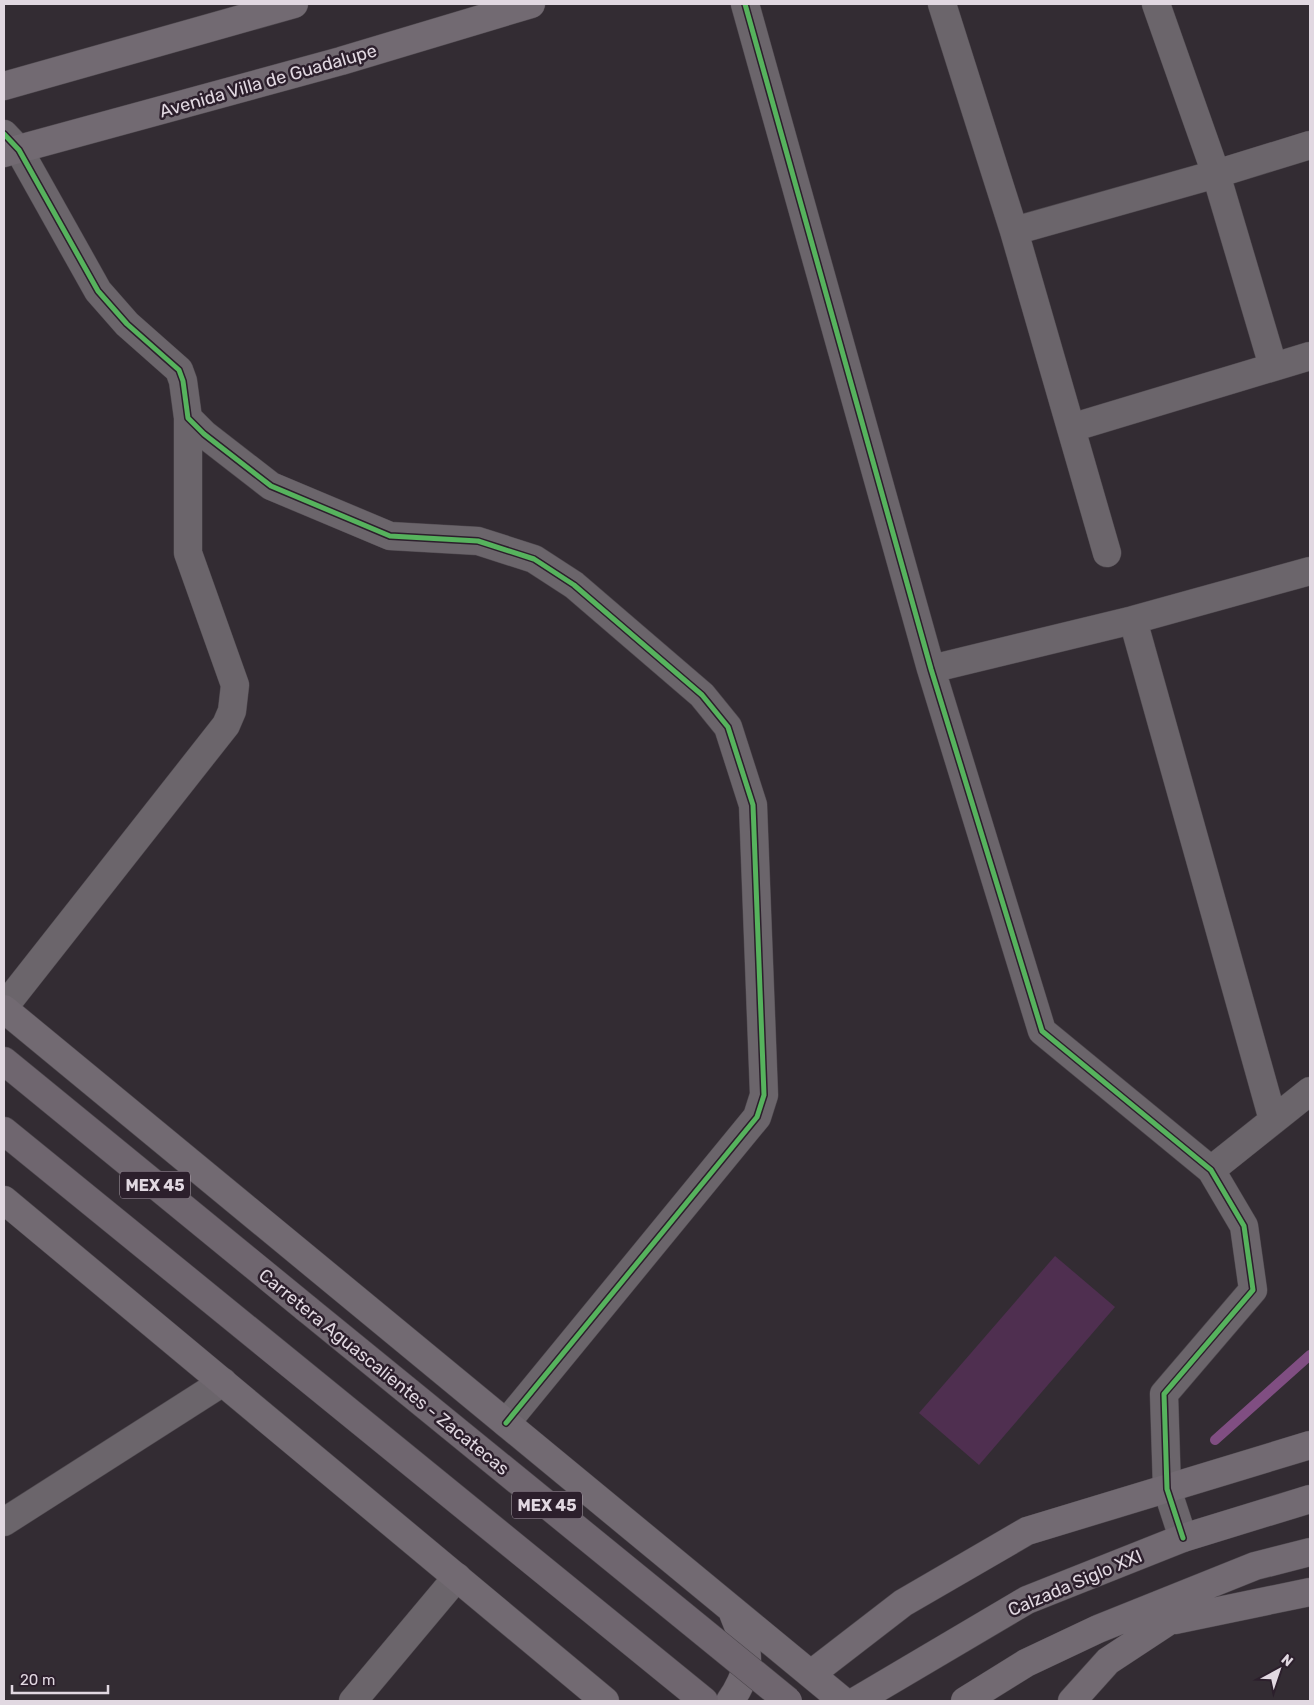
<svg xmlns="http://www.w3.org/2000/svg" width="1314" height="1705" viewBox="0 0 1314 1705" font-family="Rubik,sans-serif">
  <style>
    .green { fill: #4f2f50 }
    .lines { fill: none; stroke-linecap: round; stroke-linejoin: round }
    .stream { stroke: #804e82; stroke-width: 10 }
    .street-casing { stroke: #4e484e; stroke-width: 29 }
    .secondary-casing { stroke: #4e484e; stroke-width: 29 }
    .primary-casing { stroke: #4e484e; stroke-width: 29 }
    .street { stroke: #6b656b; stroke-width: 28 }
    .secondary { stroke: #726a72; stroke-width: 28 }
    .primary { stroke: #6f666f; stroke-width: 28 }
    .primary-bridge-casing { stroke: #4e484e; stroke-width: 29; stroke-linecap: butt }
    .primary-bridge { stroke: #6f666f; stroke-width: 28 }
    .cycleway-casing { stroke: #2c1f2c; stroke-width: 8 }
    .cycleway { stroke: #56b35d; stroke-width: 5 }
    .labels { text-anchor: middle; stroke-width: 5; stroke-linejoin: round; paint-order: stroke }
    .shield { fill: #2c1f2c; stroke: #aba0ab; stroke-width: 1 }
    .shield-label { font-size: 16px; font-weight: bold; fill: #e1d8e1 }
    .street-label { font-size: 18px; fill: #e1d8e1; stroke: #2c1f2c }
  </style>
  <rect width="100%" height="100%" fill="#332c33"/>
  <path class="green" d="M1055,1256L1115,1307L979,1465L919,1413Z"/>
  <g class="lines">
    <path class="stream" d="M1215,1440L1310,1355"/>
    <defs>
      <path id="street" d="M745,4L931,669L1042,1031L1211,1170L1244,1226L1253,1290L1164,1394L1167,1489L1183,1538
        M942,4L1014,231L1107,553
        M1156,4L1216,174L1273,366
        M4,134L19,150L98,291L127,324L179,370L183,381L188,418L204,434L271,486L390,536L478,541L534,559L574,585L702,695L728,727L753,805L764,1095L757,1117L506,1423
        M1014,231L1216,174L1310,145
        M1071,428L1310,356
        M1133,620L1273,1120
        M931,669L1133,620L1310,571
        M4,1007L226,725L232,711L235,685L188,553V418
        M1211,1170L1310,1091
        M4,1522L223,1382
        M353,1701L457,1577"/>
      <path id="secondary" d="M4,86L294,4
        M4,153L341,61L531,4
        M4,1009L843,1701
        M4,1200L605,1701
        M1175,1620L1310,1592
        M811,1674L903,1603L1027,1531L1310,1445
        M730,1701C737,1692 746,1674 747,1662C748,1645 737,1625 732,1610
        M856,1701L1027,1600L1183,1538L1310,1499
        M965,1701L1026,1663L1098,1629L1255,1566L1310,1552
        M1072,1701L1108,1661L1193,1605"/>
      <path id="primary" d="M4,1061L307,1309
        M4,1131L704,1701"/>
    </defs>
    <use href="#street" class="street-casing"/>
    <use href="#secondary" class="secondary-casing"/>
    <use href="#primary" class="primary-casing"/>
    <use href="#street" class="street"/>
    <use href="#secondary" class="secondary"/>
    <use href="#primary" class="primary"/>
    <defs>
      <path id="primary-bridge" d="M307,1309L788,1701"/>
    </defs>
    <use href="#primary-bridge" class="primary-bridge-casing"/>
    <use href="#primary-bridge" class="primary-bridge"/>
    <defs>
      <path id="cycleway" d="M745,4L931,669L1042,1031L1211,1170L1244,1226L1253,1290L1164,1394L1167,1489L1183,1538
        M4,134L19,150L98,291L127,324L179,370L183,381L188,418L204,434L271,486L390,536L478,541L534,559L574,585L702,695L728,727L753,805L764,1095L757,1117L506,1423"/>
    </defs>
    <use href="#cycleway" class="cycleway-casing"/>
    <use href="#cycleway" class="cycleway"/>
  </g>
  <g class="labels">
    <g class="shield">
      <rect x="120" y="1171.5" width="70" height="27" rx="4"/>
      <rect x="512" y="1491.5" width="70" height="27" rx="4"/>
    </g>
    <g class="shield-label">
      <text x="155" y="1191">MEX 45</text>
      <text x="547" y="1511">MEX 45</text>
    </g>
    <g class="street-label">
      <text transform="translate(268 81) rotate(-16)" y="6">Avenida Villa de Guadalupe</text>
      <text transform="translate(384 1372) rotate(39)" y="6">Carretera Aguascalientes - Zacatecas</text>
      <text transform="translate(1075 1583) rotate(-23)" y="6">Calzada Siglo XXI</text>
    </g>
  </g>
  <rect width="1314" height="1705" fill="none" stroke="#e1d8e1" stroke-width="10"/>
  <g transform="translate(1279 1670) rotate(40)" stroke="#2c1f2c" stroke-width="4" paint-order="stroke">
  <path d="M0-4L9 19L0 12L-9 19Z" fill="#e1d8e1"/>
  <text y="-8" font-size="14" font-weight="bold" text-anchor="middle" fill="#e1d8e1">N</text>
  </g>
  <path d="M12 1685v8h96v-8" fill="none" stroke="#e1d8e1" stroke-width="2.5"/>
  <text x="20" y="1685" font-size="15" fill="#e1d8e1" stroke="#2c1f2c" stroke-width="4" paint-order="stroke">20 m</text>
</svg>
